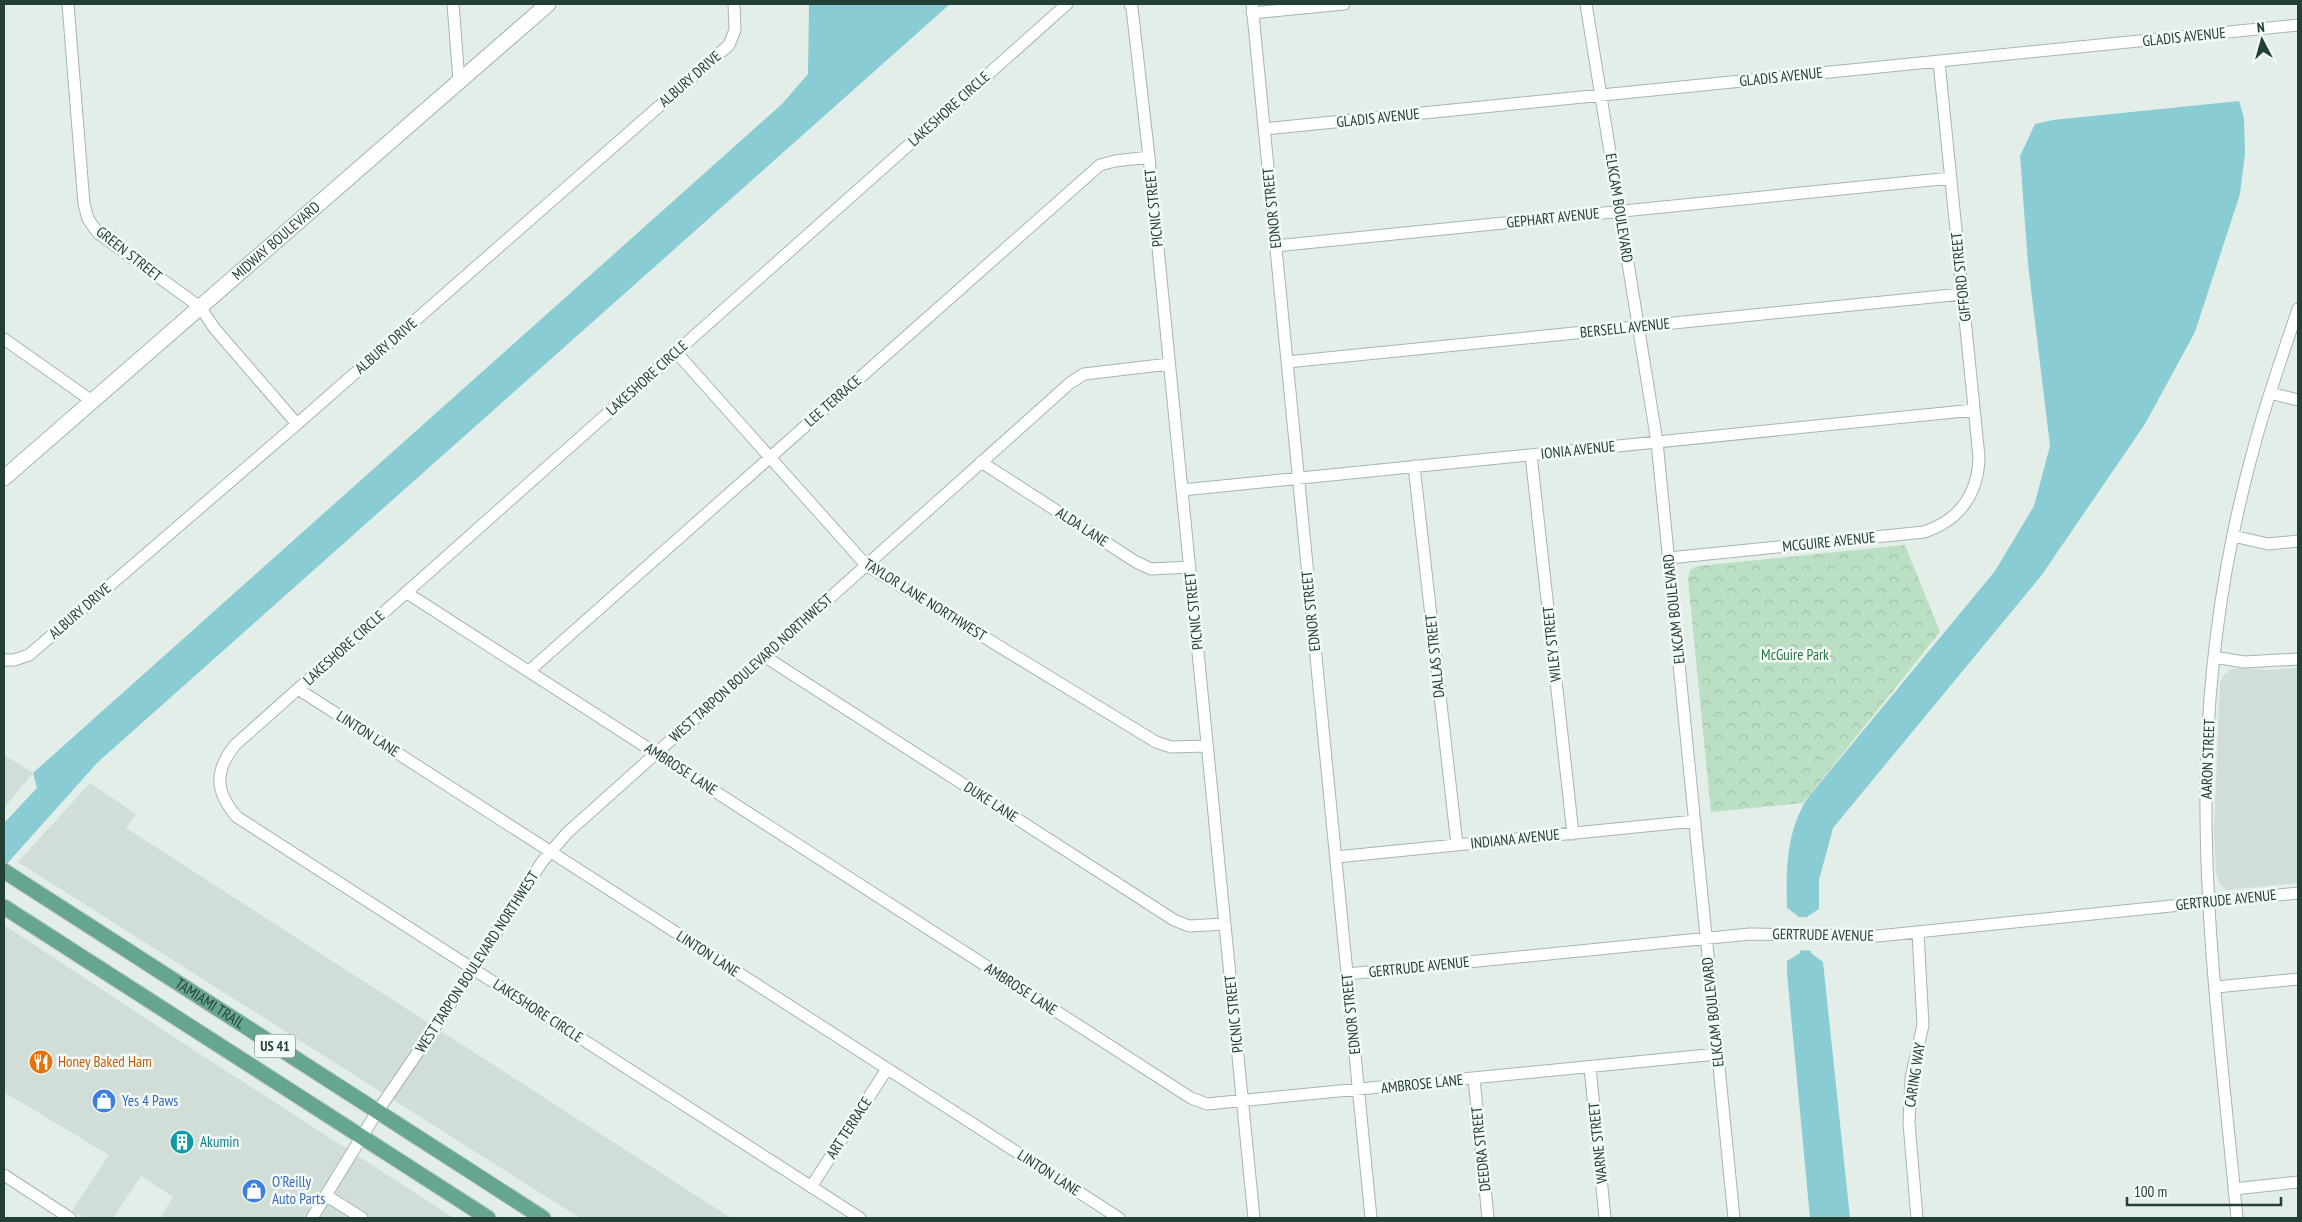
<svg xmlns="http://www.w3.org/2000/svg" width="2302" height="1222" viewBox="0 0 2302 1222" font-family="'PT Sans Narrow',sans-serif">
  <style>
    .built { fill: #d1ddd7 }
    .park { fill: url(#park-crowns) }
    .water { fill: #89ccd4 }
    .pier { fill: #e3eee8 }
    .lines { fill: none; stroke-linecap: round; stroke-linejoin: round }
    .minor-casing { stroke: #a5b6af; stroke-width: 13 }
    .tertiary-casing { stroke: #a5b6af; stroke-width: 17 }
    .primary-casing { stroke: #c1cac7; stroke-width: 17 }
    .minor { stroke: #fff; stroke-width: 11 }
    .tertiary { stroke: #fff; stroke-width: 15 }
    .primary { stroke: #66a592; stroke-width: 15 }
    .labels { text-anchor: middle; stroke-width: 5; stroke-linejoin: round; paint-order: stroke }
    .shield { fill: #f4faf7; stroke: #617870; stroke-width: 1 }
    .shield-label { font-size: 14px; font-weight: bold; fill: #224036 }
    .street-label { font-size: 15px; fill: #224036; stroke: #f4faf7 }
    .park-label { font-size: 15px; fill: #2a7845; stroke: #f4faf7 }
    .food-label { font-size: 15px; fill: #c56008; stroke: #f4faf7; text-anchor: start }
    .shop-label { font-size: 15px; fill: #366cbe; stroke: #f4faf7; text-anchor: start }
    .culture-label { font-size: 15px; fill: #0d838f; stroke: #f4faf7; text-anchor: start }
  </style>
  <defs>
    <pattern id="park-crowns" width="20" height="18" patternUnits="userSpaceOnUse" patternTransform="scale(1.25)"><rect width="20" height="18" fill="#bbdfc3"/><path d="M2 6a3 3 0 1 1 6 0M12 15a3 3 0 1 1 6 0" fill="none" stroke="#a0c0a8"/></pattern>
  </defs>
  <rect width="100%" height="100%" fill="#e3eee8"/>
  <path class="built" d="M2242,668L2267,670L2298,668V883L2227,890L2220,884L2216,873L2214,831L2220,682L2224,675L2232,669Z
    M4,755L33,773L4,808Z
    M90,783L136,814L126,828L731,1218H580L18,862Z
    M4,925L186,1045L454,1218H160L173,1197L141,1176L113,1218H83L72,1211L109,1155L4,1092Z"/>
  <path class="park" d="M1905,545L1940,632L1803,803L1711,812L1688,579L1690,570L1698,566Z"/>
  <path class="water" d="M809,4H950L98,762L4,867V823L37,788L33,773L782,104L808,74Z
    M2239,101L2244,118L2245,153L2240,194L2195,332L2145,424L2041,576L1833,828L1819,880V909L1808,916L1811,953L1823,962L1850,1218H1810L1787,973V961L1800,953L1798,916L1787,908C1786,875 1786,837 1803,806C1808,796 1817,787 1824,778L1995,571L2034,506L2050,446L2028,264L2020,156L2035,124L2053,120Z"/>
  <path class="pier" d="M1795,917H1811L1813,951L1797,950Z"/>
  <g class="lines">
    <defs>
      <path id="minor" d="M68,4L84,204L88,219L98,233L200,307L215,329L297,424
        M453,4L459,81
        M1130,4L1132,8L1149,157L1254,1218
        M1252,4L1371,1218
        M1586,4L1657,442L1734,1218
        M1252,13L1344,4
        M1264,129L2298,25
        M1275,246L1951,178
        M4,339L92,401
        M676,352L866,565L1156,742L1171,747L1207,746
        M1287,362L1962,294
        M2270,393L2298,400
        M1531,455L1573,834
        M981,462L1136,562L1151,569L1190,567
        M1414,466L1457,845
        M1182,490L1974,410
        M2233,536L2268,544L2298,541
        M1669,558L1924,532C1960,520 1978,494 1979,457L1939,62
        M407,593L1191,1098L1207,1104L1717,1054
        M764,656L1174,920L1189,926L1225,924
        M2214,657L2244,662L2298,659
        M4,660H14L29,655L297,424L729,45L735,30L734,4
        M529,671L1100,165L1115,161L1149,157
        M298,689L1119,1218
        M1336,857L1695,821
        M1347,974L1750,934L1878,936L2298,893
        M2216,987L2298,979
        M1590,1067L1605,1218
        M1474,1079L1488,1218
        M4,1175L70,1218
        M811,1187L887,1069
        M2234,1189L2298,1182
        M327,1196L362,1218
        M312,1218L377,1112L442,1017L542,862L567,833L1070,383L1084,374L1169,364
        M860,1218L237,817C215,792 214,771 235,745L1067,4
        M1917,1218L1909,1123L1911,1078L1923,1025L1918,932
        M2237,1218C2224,1077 2205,935 2206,793C2207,673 2224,552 2257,436C2269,393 2284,351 2298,309"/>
      <g id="tertiary">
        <path id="s1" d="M4,478L548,4"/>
      </g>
      <g id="primary">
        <path id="s2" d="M4,871L543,1218"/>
        <path d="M4,907L488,1218"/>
      </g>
    </defs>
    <use href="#minor" class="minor-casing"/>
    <use href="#tertiary" class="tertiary-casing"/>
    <use href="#primary" class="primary-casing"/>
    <use href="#minor" class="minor"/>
    <use href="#tertiary" class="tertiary"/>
    <use href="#primary" class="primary"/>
  </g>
  <defs>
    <symbol id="restaurant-disc" viewBox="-11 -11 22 22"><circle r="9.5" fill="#e8710a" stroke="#f4faf7"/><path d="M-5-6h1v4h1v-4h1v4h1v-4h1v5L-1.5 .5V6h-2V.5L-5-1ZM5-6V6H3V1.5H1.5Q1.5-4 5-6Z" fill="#fff"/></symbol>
    <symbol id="shop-disc" viewBox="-11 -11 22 22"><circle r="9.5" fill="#3f7fe0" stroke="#f4faf7"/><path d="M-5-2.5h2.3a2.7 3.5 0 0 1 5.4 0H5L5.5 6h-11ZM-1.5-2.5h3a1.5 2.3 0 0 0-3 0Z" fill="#fff"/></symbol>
    <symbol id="building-disc" viewBox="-11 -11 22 22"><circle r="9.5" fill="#0f9aa8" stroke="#f4faf7"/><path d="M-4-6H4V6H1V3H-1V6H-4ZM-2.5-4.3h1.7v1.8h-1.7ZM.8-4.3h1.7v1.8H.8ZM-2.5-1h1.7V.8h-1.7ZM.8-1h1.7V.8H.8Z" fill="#fff"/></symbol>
  </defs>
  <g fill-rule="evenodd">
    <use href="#restaurant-disc" x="27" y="1048" width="28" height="28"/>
    <use href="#shop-disc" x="90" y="1087" width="28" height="28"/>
    <use href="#building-disc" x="168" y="1128" width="28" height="28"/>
    <use href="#shop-disc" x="240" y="1177" width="28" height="28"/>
  </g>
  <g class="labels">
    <rect class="shield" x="255" y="1034.5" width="40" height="23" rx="4"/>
    <g class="shield-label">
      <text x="275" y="1051">US 41</text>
    </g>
    <g class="street-label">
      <text transform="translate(2184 37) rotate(-6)" y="5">GLADIS AVENUE</text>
      <text transform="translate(1781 77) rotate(-6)" y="5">GLADIS AVENUE</text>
      <text transform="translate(690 79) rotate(-41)" y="5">ALBURY DRIVE</text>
      <text transform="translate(949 109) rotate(-42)" y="5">LAKESHORE CIRCLE</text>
      <text transform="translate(1378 118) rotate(-6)" y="5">GLADIS AVENUE</text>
      <text transform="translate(1154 208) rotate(-96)" y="5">PICNIC STREET</text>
      <text transform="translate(1272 208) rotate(-96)" y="5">EDNOR STREET</text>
      <text transform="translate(1619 208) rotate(81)" y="5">ELKCAM BOULEVARD</text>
      <text transform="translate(1553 218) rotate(-6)" y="5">GEPHART AVENUE</text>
      <text dy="5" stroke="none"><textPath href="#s1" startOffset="361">MIDWAY BOULEVARD</textPath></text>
      <text transform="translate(129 254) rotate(38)" y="5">GREEN STREET</text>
      <text transform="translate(1961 277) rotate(-96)" y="5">GIFFORD STREET</text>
      <text transform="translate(1625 328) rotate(-6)" y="5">BERSELL AVENUE</text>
      <text transform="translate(386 346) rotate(-41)" y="5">ALBURY DRIVE</text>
      <text transform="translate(647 378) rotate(-42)" y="5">LAKESHORE CIRCLE</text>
      <text transform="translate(833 401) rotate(-41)" y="5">LEE TERRACE</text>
      <text transform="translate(1578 450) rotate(-6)" y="5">IONIA AVENUE</text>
      <text transform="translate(1082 527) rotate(33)" y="5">ALDA LANE</text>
      <text transform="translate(1829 542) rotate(-6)" y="5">MCGUIRE AVENUE</text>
      <text transform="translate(925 600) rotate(32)" y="5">TAYLOR LANE NORTHWEST</text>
      <text transform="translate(1674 609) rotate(-96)" y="5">ELKCAM BOULEVARD</text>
      <text transform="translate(80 611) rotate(-41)" y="5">ALBURY DRIVE</text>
      <text transform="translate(1194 611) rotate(-96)" y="5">PICNIC STREET</text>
      <text transform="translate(1311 611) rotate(-96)" y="5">EDNOR STREET</text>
      <text transform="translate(1552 644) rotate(-96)" y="5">WILEY STREET</text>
      <text transform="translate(344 648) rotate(-42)" y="5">LAKESHORE CIRCLE</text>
      <text transform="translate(1435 656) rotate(-96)" y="5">DALLAS STREET</text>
      <text transform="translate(751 668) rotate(-42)" y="5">WEST TARPON BOULEVARD NORTHWEST</text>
      <text transform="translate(368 734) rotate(33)" y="5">LINTON LANE</text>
      <text transform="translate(2208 759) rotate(-88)" y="5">AARON STREET</text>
      <text transform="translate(681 769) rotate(33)" y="5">AMBROSE LANE</text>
      <text transform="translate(991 802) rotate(33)" y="5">DUKE LANE</text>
      <text transform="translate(1515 839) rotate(-6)" y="5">INDIANA AVENUE</text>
      <text transform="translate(2226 900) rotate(-6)" y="5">GERTRUDE AVENUE</text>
      <text transform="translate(1823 935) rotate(1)" y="5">GERTRUDE AVENUE</text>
      <text transform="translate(708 954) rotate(33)" y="5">LINTON LANE</text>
      <text transform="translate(477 962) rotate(-57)" y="5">WEST TARPON BOULEVARD NORTHWEST</text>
      <text transform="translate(1419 967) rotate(-6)" y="5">GERTRUDE AVENUE</text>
      <text transform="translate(1021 989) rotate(33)" y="5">AMBROSE LANE</text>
      <text dy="5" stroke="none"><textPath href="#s2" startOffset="245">TAMIAMI TRAIL</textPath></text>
      <text transform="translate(538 1011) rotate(33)" y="5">LAKESHORE CIRCLE</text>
      <text transform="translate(1713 1012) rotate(-96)" y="5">ELKCAM BOULEVARD</text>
      <text transform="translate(1234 1014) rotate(-96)" y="5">PICNIC STREET</text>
      <text transform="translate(1351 1014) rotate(-96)" y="5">EDNOR STREET</text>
      <text transform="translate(1915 1075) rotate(-81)" y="5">CARING WAY</text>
      <text transform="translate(1422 1084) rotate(-6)" y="5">AMBROSE LANE</text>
      <text transform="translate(849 1128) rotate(-57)" y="5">ART TERRACE</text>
      <text transform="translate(1598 1143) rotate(-96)" y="5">WARNE STREET</text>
      <text transform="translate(1481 1149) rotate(-96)" y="5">DEEDRA STREET</text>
      <text transform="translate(1049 1173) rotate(33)" y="5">LINTON LANE</text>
    </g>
    <g class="park-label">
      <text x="1795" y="660">McGuire Park</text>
    </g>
    <g class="food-label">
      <text x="58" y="1067">Honey Baked Ham</text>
    </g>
    <g class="shop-label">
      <text x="122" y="1106">Yes 4 Paws</text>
      <text x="272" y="1187">O'Reilly<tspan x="272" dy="17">Auto Parts</tspan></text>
    </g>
    <g class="culture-label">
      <text x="200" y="1147">Akumin</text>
    </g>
  </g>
  <rect width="2302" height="1222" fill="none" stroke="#224036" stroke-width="10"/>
  <g transform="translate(2262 40) rotate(354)" stroke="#f4faf7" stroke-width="4" paint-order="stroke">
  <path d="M0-4L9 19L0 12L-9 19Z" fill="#224036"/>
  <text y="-8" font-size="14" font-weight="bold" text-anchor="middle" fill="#224036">N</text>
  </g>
  <path d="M2127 1197v8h154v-8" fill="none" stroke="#224036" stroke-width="2.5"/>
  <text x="2134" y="1197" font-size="15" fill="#224036" stroke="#f4faf7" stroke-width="4" paint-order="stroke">100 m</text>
</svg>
